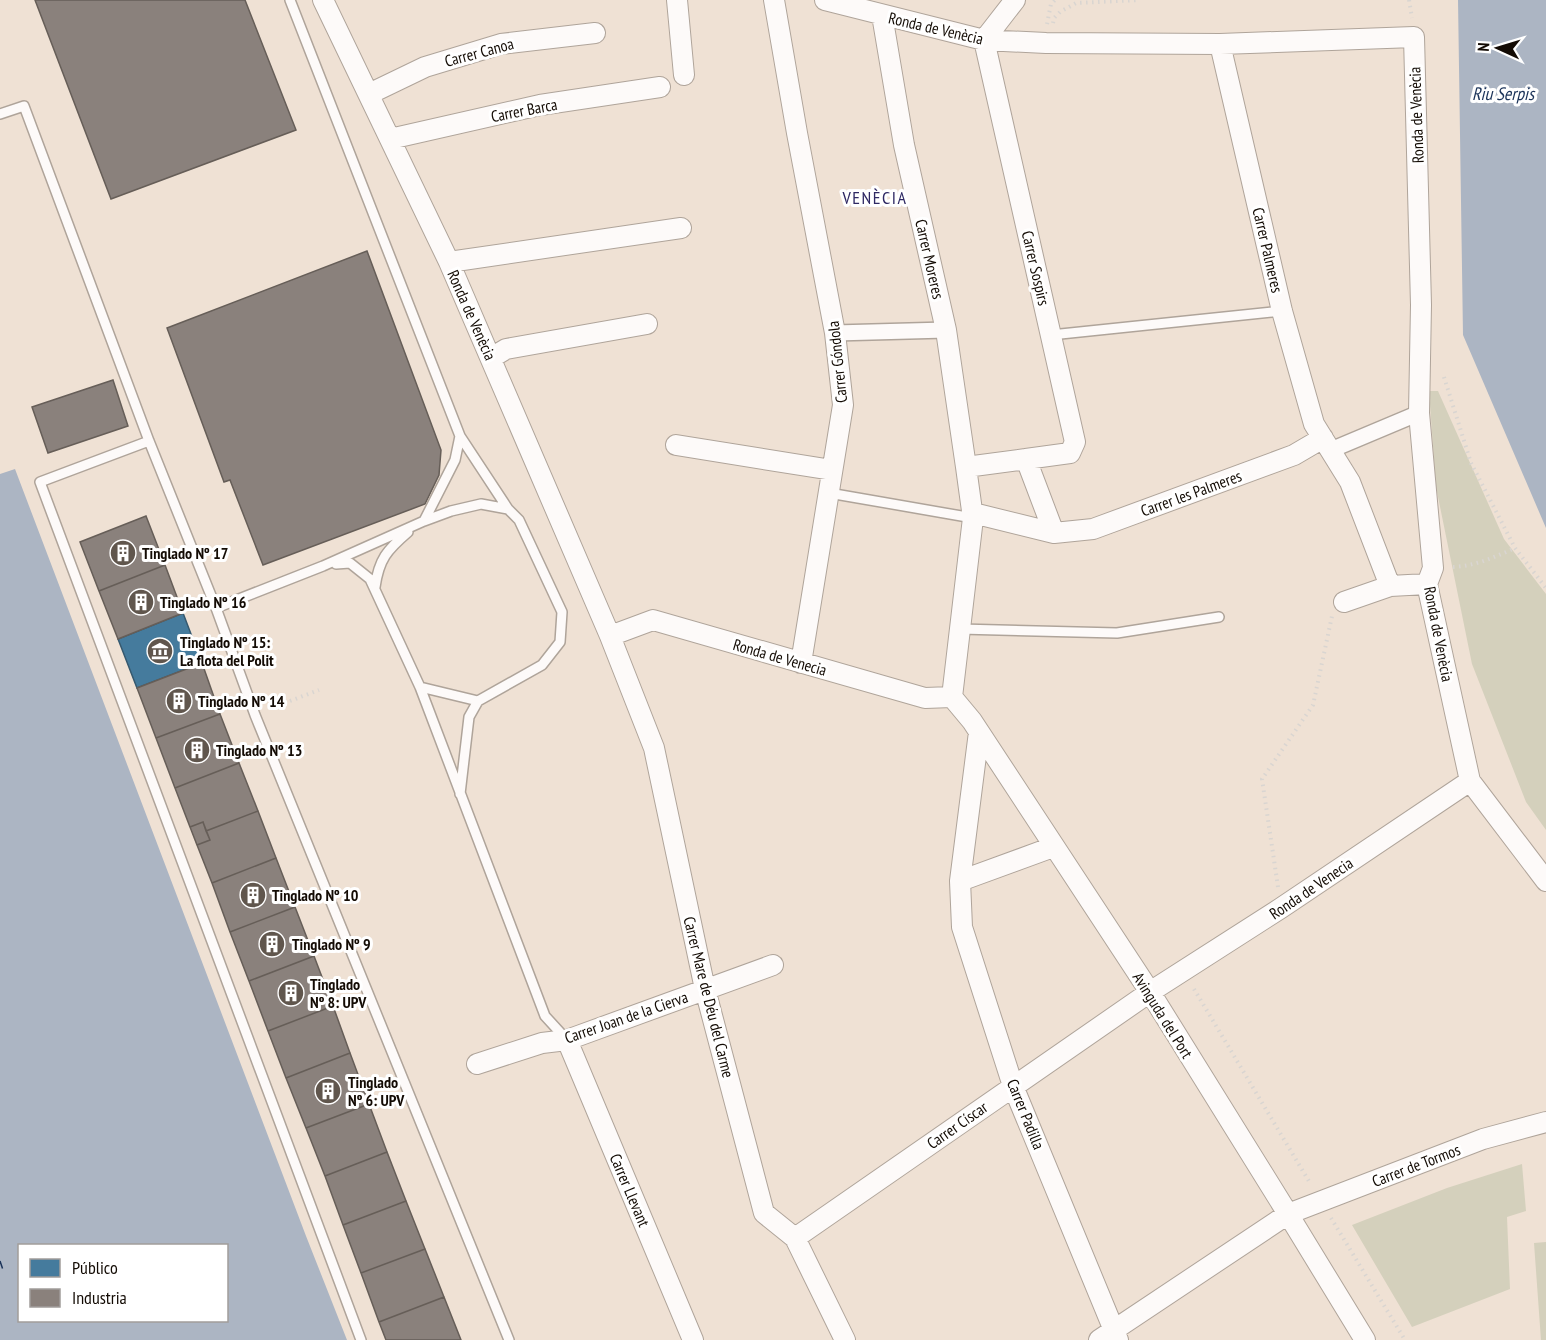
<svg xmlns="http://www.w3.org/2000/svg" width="1546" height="1340" viewBox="0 0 1546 1340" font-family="'PT Sans Narrow',sans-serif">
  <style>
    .green { fill: #d4d0bc }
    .water { fill: #acb5c3; fill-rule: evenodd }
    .public { fill: #457b9d; stroke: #36596f; stroke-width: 1.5 }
    .industry { fill: #8a817c; stroke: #665e58; stroke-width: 1.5 }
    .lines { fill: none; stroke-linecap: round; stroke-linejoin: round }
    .ferry { stroke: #1b3359; stroke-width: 1.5; stroke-dasharray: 8 6; stroke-linecap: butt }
    .service-casing { stroke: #afa49a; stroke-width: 12 }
    .pedestrian-casing { stroke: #afa49a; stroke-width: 18 }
    .minor-casing { stroke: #afa49a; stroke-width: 22 }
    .path { stroke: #d9d5d1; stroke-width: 4; stroke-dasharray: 1.5 4.5; stroke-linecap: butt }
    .service { stroke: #fdfaf9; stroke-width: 9 }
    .pedestrian { stroke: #fdfaf9; stroke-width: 15 }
    .minor { stroke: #fdfaf9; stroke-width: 20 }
    .labels { text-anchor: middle; stroke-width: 6; stroke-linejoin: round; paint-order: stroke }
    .street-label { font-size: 16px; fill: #130b04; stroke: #fff }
    .poi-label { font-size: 16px; font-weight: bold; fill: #130b04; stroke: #fff; text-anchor: start }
    .water-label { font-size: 18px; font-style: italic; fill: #1b3359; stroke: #fff }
    .neighbourhood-label { font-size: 18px; letter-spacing: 1.5px; fill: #2e2863; stroke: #fff }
  </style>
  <rect width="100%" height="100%" fill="#efe1d4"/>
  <path class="green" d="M1429,391H1438L1504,539L1546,594V830L1526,802L1472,664L1436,487Z
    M1522,1164L1526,1211L1507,1217L1510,1289L1412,1327L1352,1225L1447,1188Z
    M1546,1242V1340H1541L1534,1243Z"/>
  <path class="water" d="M1458,0H1546V528L1463,335Z
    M15,469L306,1236L347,1340H0V474ZM20,1246H226V1320H20Z"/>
  <path class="public" d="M183,613L202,663L137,688L118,639Z"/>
  <path class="industry" d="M35,0H245L296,130L111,199Z
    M367,251L441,450L439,475L425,504L263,565L230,480L224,482L167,328Z
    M113,380L128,426L48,453L32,407Z
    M146,516L165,565L99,591L80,542Z
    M165,565L183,613L118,639L99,591Z
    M202,663L220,714L156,738L137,688Z
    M220,714L239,763L175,788L156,738Z
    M239,763L258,811L206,831L203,822L190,827L175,788Z
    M258,811L276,858L212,883L197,845L210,840L206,831Z
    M203,822L210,840L197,845L190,827Z
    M276,858L295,907L230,932L212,883Z
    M295,907L314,956L249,981L230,932Z
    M314,956L333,1006L268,1031L249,981Z
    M333,1006L350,1053L286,1078L268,1031Z
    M350,1053L369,1104L306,1128L286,1078Z
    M369,1104L387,1152L325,1176L306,1128Z
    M387,1152L406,1201L343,1225L325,1176Z
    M406,1201L425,1249L361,1273L343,1225Z
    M425,1249L444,1297L379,1322L361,1273Z
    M444,1297L461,1340H386L379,1322Z"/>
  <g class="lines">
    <path class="ferry" d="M0,1261L3,1270L0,1273"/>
    <defs>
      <path id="service" d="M290,0L460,436L508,509
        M0,114L24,106L149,441L216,608L323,566L424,521L451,511L481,504L508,509L519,520L562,612L560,642L542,665L478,701L469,717L460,794
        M1051,335L1282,311
        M149,441L40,482L361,1340
        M829,493L973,518
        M424,521L455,460L460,436
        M336,564L350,563L370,579L420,687L545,1016L567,1040
        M375,587C379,559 387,550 408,532
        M216,608L255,715L509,1340
        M960,629L1117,633L1219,617
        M420,687L478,701"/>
      <path id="pedestrian" d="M835,333L946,330
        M1331,450L1419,413"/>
      <path id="minor" d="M323,0L449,262L610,636L654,748L705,989L764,1213L795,1238L845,1340
        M677,0L684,75
        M774,0L797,133L835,333L843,405L801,663
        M825,0L984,40L1046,43L1220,44L1414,37L1421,305L1419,413L1433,568L1427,584L1470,781L1546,881
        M882,15L904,145L946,330L966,467
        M984,40L1075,442L1070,453L1026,459
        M984,40L1015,0
        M1220,44L1282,311L1314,424L1350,482L1390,586
        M369,94L425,67L501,44L595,33
        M390,139L540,105L660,87
        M449,262L681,228
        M491,358L506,349L647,324
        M676,445L832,470
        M1054,533L1093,529L1294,455L1323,438
        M1344,602L1390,586L1427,584
        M610,636L653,620L925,698L952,697
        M952,697L972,721L1150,992L1288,1214L1365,1340
        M952,697L973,518L966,467L1026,459L1054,533L973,513
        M979,732L960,881L962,927L1013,1086L1118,1340
        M960,881L1053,847
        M567,1040L693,1340
        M477,1064L542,1043L567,1040L773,965
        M795,1238L1150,992L1281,908L1470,781
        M1099,1340L1288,1214L1483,1139L1546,1122"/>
    </defs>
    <use href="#service" class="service-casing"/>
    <use href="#pedestrian" class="pedestrian-casing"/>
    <use href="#minor" class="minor-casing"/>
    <path class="path" d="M1409,0L1412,18
      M1053,23L1054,18L1060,12L1076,3L1139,0
      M1047,24L1051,4L1055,0
      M1444,377L1471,463L1515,548L1546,588
      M1453,567C1475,566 1495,557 1515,548
      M290,701L319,690
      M1278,887L1262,779L1313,705L1332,616
      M1194,989L1310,1183
      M1331,1218L1405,1340"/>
    <use href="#service" class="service"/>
    <use href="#pedestrian" class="pedestrian"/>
    <use href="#minor" class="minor"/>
  </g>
  <defs>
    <symbol id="building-disc" viewBox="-11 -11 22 22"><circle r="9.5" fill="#60564d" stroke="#fff"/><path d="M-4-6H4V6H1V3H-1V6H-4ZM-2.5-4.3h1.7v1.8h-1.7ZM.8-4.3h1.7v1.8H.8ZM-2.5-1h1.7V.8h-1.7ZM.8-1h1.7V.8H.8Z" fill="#fff"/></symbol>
    <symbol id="museum-disc" viewBox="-11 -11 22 22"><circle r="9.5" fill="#60564d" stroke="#fff"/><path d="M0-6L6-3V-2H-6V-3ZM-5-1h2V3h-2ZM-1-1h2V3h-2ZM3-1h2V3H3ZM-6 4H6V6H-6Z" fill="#fff"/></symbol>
  </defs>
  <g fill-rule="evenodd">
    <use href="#building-disc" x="108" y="538" width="30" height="30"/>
    <use href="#building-disc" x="126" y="587" width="30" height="30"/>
    <use href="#museum-disc" x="145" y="636" width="30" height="30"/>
    <use href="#building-disc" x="164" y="686" width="30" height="30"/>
    <use href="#building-disc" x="182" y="735" width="30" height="30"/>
    <use href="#building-disc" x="238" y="880" width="30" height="30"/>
    <use href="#building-disc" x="257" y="929" width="30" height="30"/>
    <use href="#building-disc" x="276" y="978" width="30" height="30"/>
    <use href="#building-disc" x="313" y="1076" width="30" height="30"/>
  </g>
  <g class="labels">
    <g class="street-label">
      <text transform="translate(936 28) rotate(13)" y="6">Ronda de Venècia</text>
      <text transform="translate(479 52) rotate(-15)" y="6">Carrer Canoa</text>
      <text transform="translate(524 110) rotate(-11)" y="6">Carrer Barca</text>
      <text transform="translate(1416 115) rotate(-92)" y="6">Ronda de Venècia</text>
      <text transform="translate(1268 250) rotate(77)" y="6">Carrer Palmeres</text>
      <text transform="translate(930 259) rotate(77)" y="6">Carrer Moreres</text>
      <text transform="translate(1036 268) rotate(77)" y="6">Carrer Sospirs</text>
      <text transform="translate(472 315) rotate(66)" y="6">Ronda de Venècia</text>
      <text transform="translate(837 362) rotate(-96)" y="6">Carrer Góndola</text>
      <text transform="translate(1191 493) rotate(-20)" y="6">Carrer les Palmeres</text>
      <text transform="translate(1439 634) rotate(79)" y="6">Ronda de Venècia</text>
      <text transform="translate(780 657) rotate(16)" y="6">Ronda de Venecia</text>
      <text transform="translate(1311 888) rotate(-34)" y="6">Ronda de Venecia</text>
      <text transform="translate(709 997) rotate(76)" y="6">Carrer Mare de Déu del Carme</text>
      <text transform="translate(1163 1015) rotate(58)" y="6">Avinguda del Port</text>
      <text transform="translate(626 1017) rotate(-19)" y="6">Carrer Joan de la Cierva</text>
      <text transform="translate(1026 1114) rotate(68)" y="6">Carrer Padilla</text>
      <text transform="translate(957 1125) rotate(-35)" y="6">Carrer Císcar</text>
      <text transform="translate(1416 1165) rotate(-21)" y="6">Carrer de Tormos</text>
      <text transform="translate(630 1190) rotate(67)" y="6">Carrer Llevant</text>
    </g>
    <g class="poi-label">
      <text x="142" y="559">Tinglado Nº 17</text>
      <text x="160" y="608">Tinglado Nº 16</text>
      <text x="180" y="648">Tinglado Nº 15:<tspan x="180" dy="18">La flota del Polit</tspan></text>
      <text x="198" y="707">Tinglado Nº 14</text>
      <text x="216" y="756">Tinglado Nº 13</text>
      <text x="272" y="901">Tinglado Nº 10</text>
      <text x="292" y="950">Tinglado Nº 9</text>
      <text x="310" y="990">Tinglado<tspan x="310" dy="18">Nº 8: UPV</tspan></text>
      <text x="348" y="1088">Tinglado<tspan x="348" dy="18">Nº 6: UPV</tspan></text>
    </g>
    <g class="water-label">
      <text x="1503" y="100">Riu Serpis</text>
    </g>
    <g class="neighbourhood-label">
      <text x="875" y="204">VENÈCIA</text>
    </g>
  </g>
  <rect x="18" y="1244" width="210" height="78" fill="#ffffff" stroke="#a19d9b" stroke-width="1.5"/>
  <rect x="30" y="1259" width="30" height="18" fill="#457b9d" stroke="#a19d9b" stroke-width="1.5"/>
  <text x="72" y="1274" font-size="18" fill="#130b04">Público</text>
  <rect x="30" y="1289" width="30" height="18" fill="#8a817c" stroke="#a19d9b" stroke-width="1.5"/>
  <text x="72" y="1304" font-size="18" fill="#130b04">Industria</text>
  <g transform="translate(1498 48) rotate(274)" stroke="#ffffff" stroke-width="4.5" paint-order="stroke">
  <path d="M0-4.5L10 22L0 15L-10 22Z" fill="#130b04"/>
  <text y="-9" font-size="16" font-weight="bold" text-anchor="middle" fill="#130b04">N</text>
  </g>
</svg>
